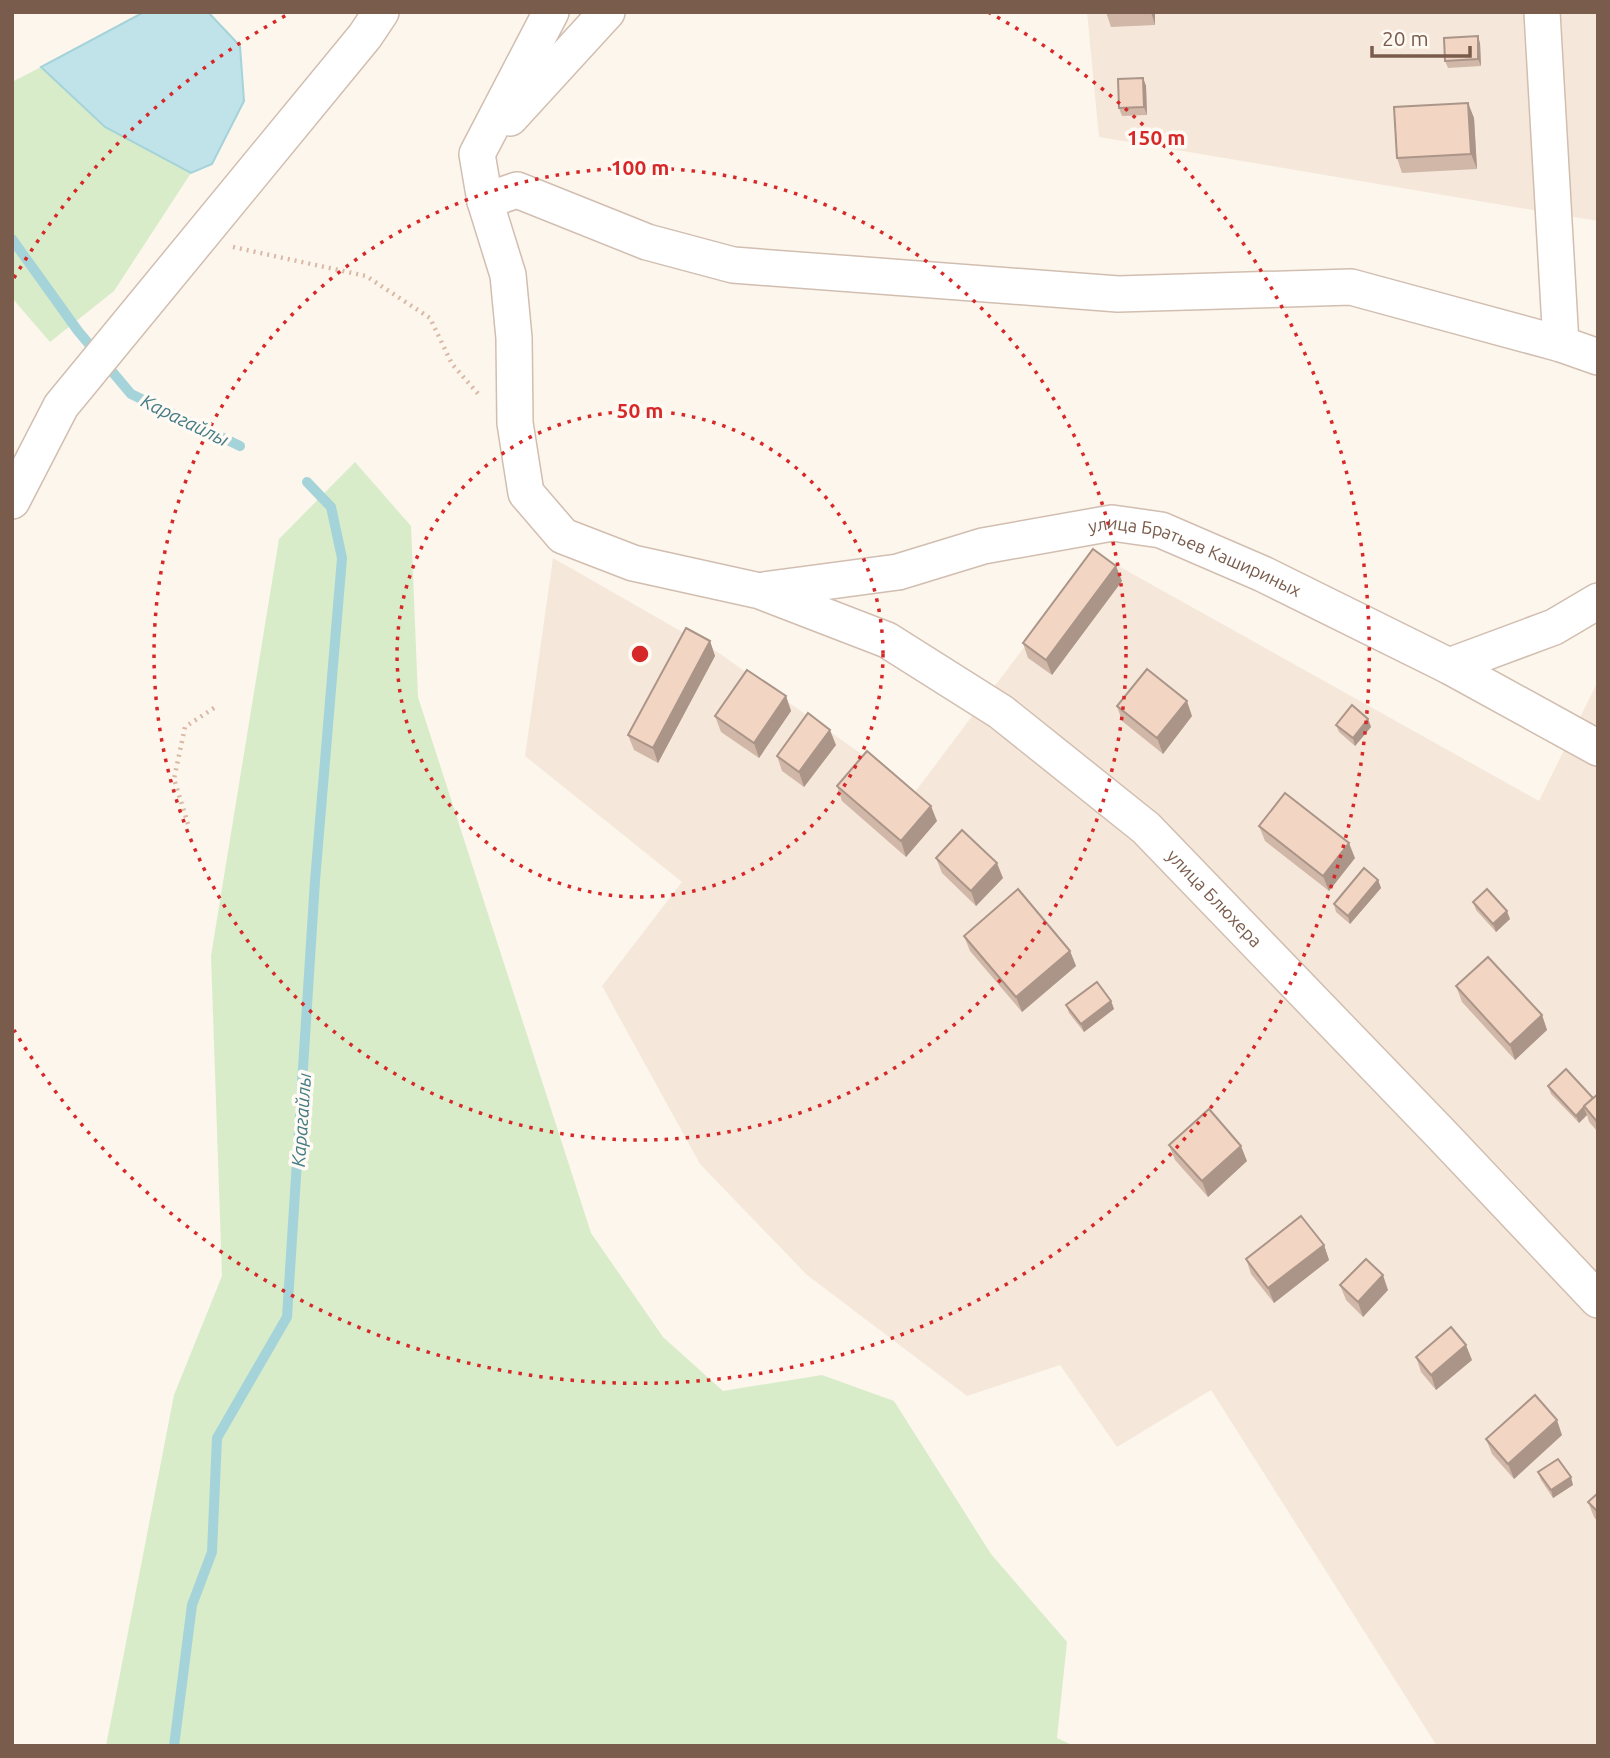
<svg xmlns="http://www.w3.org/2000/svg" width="1610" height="1758" viewBox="0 0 1610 1758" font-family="Ubuntu,sans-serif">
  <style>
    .residential { fill: #f5e8da }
    .green { fill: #d8ecc9 }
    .water { fill: #bfe3e8; stroke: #a5d3da; stroke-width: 2 }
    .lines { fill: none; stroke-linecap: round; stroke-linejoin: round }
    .stream { stroke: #a5d3da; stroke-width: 10 }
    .minor-casing { stroke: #d1beb0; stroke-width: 38 }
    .path { stroke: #d9b8a5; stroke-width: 4.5; stroke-dasharray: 2 5; stroke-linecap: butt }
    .minor { stroke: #fff; stroke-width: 35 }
    .wall { fill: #d1b7a8 }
    .shaded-wall { fill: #aa9588 }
    .building { fill: #f3d5c3; stroke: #aa9588; stroke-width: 2 }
    .ring { fill: none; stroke: #d62828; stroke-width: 3.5; stroke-dasharray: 3.5 7 }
    .labels { text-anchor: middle; stroke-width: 7; stroke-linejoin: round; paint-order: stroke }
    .street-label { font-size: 18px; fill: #7a5c4d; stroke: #fffaf3 }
    .water-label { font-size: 19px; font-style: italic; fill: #437c86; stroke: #fffaf3 }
    .centre { fill: #d62828; stroke: #fffaf3; stroke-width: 3.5 }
    .ring-label { font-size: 21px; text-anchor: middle; font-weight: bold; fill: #d62828; stroke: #fffaf3; stroke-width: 7; stroke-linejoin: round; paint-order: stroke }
  </style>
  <rect width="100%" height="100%" fill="#fdf6ec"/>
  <path class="residential" d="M1087,12H1598V221L1099,137Z
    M1095,553L1539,801L1598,681V1746H1437L1211,1390L1117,1447L1060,1365L967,1396L807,1275L700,1164L602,986L682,882L525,756L553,558L719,653L915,792Z"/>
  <path class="green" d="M41,67L105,127L191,173L114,291L50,342L12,298V82Z
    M355,462L411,526L418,697L591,1233L663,1337L723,1391L822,1375L894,1401L991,1554L1067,1642L1057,1738L1074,1746H106L174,1395L222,1276L211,956L279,539Z"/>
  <path class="water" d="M144,12H208L240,46L244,101L212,164L191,173L105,127L41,67Z"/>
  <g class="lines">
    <path class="stream" d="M12,239L78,331L131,394L240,446
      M174,1746L192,1605L212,1552L217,1438L287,1317L315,881L342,558L331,507L307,482"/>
    <defs>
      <g id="minor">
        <path id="s1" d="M551,12L477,154L485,201L508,275L514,338L515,423L526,493L563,536L633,563L760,591L887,640L1001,712L1146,828L1443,1136L1598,1300"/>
        <path d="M1542,12L1561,344"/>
        <path d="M510,118L607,12"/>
        <path d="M485,201L517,190L647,242L733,265L1118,294L1351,287L1561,344L1598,357"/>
        <path d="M12,501L61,406L365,36L381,12"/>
        <path id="s2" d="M764,590L898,572L983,546L1112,523L1161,530L1263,574L1449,666L1598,748"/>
        <path d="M1449,666L1554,627L1598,601"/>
      </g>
    </defs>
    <use href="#minor" class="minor-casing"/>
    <path class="path" d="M233,247L366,276L430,318L452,364L480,396
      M188,824L174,779L185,727L217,706"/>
    <use href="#minor" class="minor"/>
  </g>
  <path class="wall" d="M1106,12H1155V25L1111,27Z
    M1480,43L1481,66L1448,68L1445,61Z
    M1143,78L1146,86L1147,115L1122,116L1119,108Z
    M1468,103L1474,118L1477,169L1402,173L1397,158Z
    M1122,581L1052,675L1028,658L1023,643Z
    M710,641L715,656L658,763L634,750L628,735Z
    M786,696L791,711L759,758L721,732L715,716Z
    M1117,706L1192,716L1163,754L1122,721Z
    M1368,719L1371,727L1355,746L1339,732L1336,725Z
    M836,745L804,787L782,771L777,756Z
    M837,786L937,821L906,857L842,801Z
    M1259,826L1355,858L1329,891L1265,841Z
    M936,858L1003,878L976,906L942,873Z
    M1378,880L1381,888L1350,924L1336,912L1334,904Z
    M1473,902L1510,919L1496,932L1476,910Z
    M964,936L1070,951L1076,966L1022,1012L970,951Z
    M1456,986L1542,1015L1547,1030L1515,1060L1462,1002Z
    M1111,1001L1114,1009L1084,1032L1069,1013L1066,1005Z
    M1548,1086L1593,1098L1598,1094V1132L1589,1122L1587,1115L1579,1123L1551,1094Z
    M1169,1145L1247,1161L1208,1197L1175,1160Z
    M1324,1245L1329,1260L1274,1303L1251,1274L1246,1259Z
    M1340,1285L1388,1290L1363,1317L1346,1300Z
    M1416,1357L1472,1360L1436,1390L1421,1372Z
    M1562,1435L1514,1479L1492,1454L1486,1439Z
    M1538,1472L1573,1485L1553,1498L1541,1480Z
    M1598,1493V1522L1594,1517L1588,1502Z"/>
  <path class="shaded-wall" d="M1151,12H1155V25Z
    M1478,36L1480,43L1481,66L1478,59Z
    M1143,78L1146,86L1147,115L1144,107Z
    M1468,103L1474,118L1477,169L1471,154Z
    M1116,566L1122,581L1052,675L1046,660Z
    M710,641L715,656L658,763L653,748Z
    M786,696L791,711L759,758L754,743Z
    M1187,701L1192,716L1163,754L1157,738Z
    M1368,719L1371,727L1355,746L1353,738Z
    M830,730L836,745L804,787L799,772Z
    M931,806L937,821L906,857L901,841Z
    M1349,843L1355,858L1329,891L1323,876Z
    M997,863L1003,878L976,906L971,891Z
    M1378,880L1381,888L1350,924L1348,916Z
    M1507,911L1510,919L1496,932L1493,924Z
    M1070,951L1076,966L1022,1012L1016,997Z
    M1111,1001L1114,1009L1084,1032L1081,1024Z
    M1542,1015L1547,1030L1515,1060L1510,1045Z
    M1584,1108L1587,1115L1579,1123L1576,1116Z
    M1241,1146L1247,1161L1208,1197L1202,1181Z
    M1324,1245L1329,1260L1274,1303L1268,1288Z
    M1383,1275L1388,1290L1363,1317L1358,1302Z
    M1466,1345L1472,1360L1436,1390L1431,1375Z
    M1557,1420L1562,1435L1514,1479L1508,1464Z
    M1571,1477L1573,1485L1553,1498L1551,1490Z"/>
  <path class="building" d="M1478,36V59L1445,61L1444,38Z
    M1143,78L1144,107L1119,108L1118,79Z
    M1468,103L1471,154L1397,158L1394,107Z
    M1093,549L1116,566L1046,660L1023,643Z
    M686,628L710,641L653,748L628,735Z
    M1147,669L1187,701L1157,738L1117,706Z
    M747,670L786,696L754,743L715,716Z
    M1352,705L1368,719L1353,738L1336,725Z
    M808,713L830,730L799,772L777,756Z
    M867,751L931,806L901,841L837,786Z
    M1285,793L1349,843L1323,876L1259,826Z
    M962,830L997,863L971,891L936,858Z
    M1364,868L1378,880L1348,916L1334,904Z
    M1018,889L1070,951L1016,997L964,936Z
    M1487,889L1507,911L1493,924L1473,902Z
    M1488,957L1542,1015L1510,1045L1456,986Z
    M1097,982L1111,1001L1081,1024L1066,1005Z
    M1566,1069L1593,1098L1584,1106V1107L1576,1116L1548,1086Z
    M1598,1094V1123L1584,1106Z
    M1209,1109L1241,1146L1202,1181L1169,1145Z
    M1301,1216L1324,1245L1268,1288L1246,1259Z
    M1366,1259L1383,1275L1358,1302L1340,1285Z
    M1451,1327L1466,1345L1431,1375L1416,1357Z
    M1535,1395L1557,1420L1508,1464L1486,1439Z
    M1558,1459L1571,1477L1551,1490L1538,1472Z
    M1598,1493V1512L1588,1502Z"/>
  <g class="ring">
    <circle cx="640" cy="654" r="243"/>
    <circle cx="640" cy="654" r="486"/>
    <path d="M14 278A730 730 0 0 1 292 12M988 12A730 730 0 1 1 14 1030"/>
  </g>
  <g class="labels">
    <g class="street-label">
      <text dy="6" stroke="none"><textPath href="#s2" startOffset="444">улица Братьев Кашириных</textPath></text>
      <text dy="6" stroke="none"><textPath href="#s1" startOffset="1321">улица Блюхера</textPath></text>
    </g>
    <g class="water-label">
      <text transform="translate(185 420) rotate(26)" y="7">Карагайлы</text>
      <text transform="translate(301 1120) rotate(-86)" y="7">Карагайлы</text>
    </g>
  </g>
  <circle cx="640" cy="654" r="10" class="centre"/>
  <g class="ring-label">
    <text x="1156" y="145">150 m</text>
    <text x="640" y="175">100 m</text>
    <text x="640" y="418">50 m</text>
  </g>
  <rect width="1610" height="1758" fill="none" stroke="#7a5c4d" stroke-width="28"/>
  <path d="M1372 46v10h98v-10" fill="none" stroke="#7a5c4d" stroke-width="3.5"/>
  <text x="1382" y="46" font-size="21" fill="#7a5c4d" stroke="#fffaf3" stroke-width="5" paint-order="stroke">20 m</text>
</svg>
